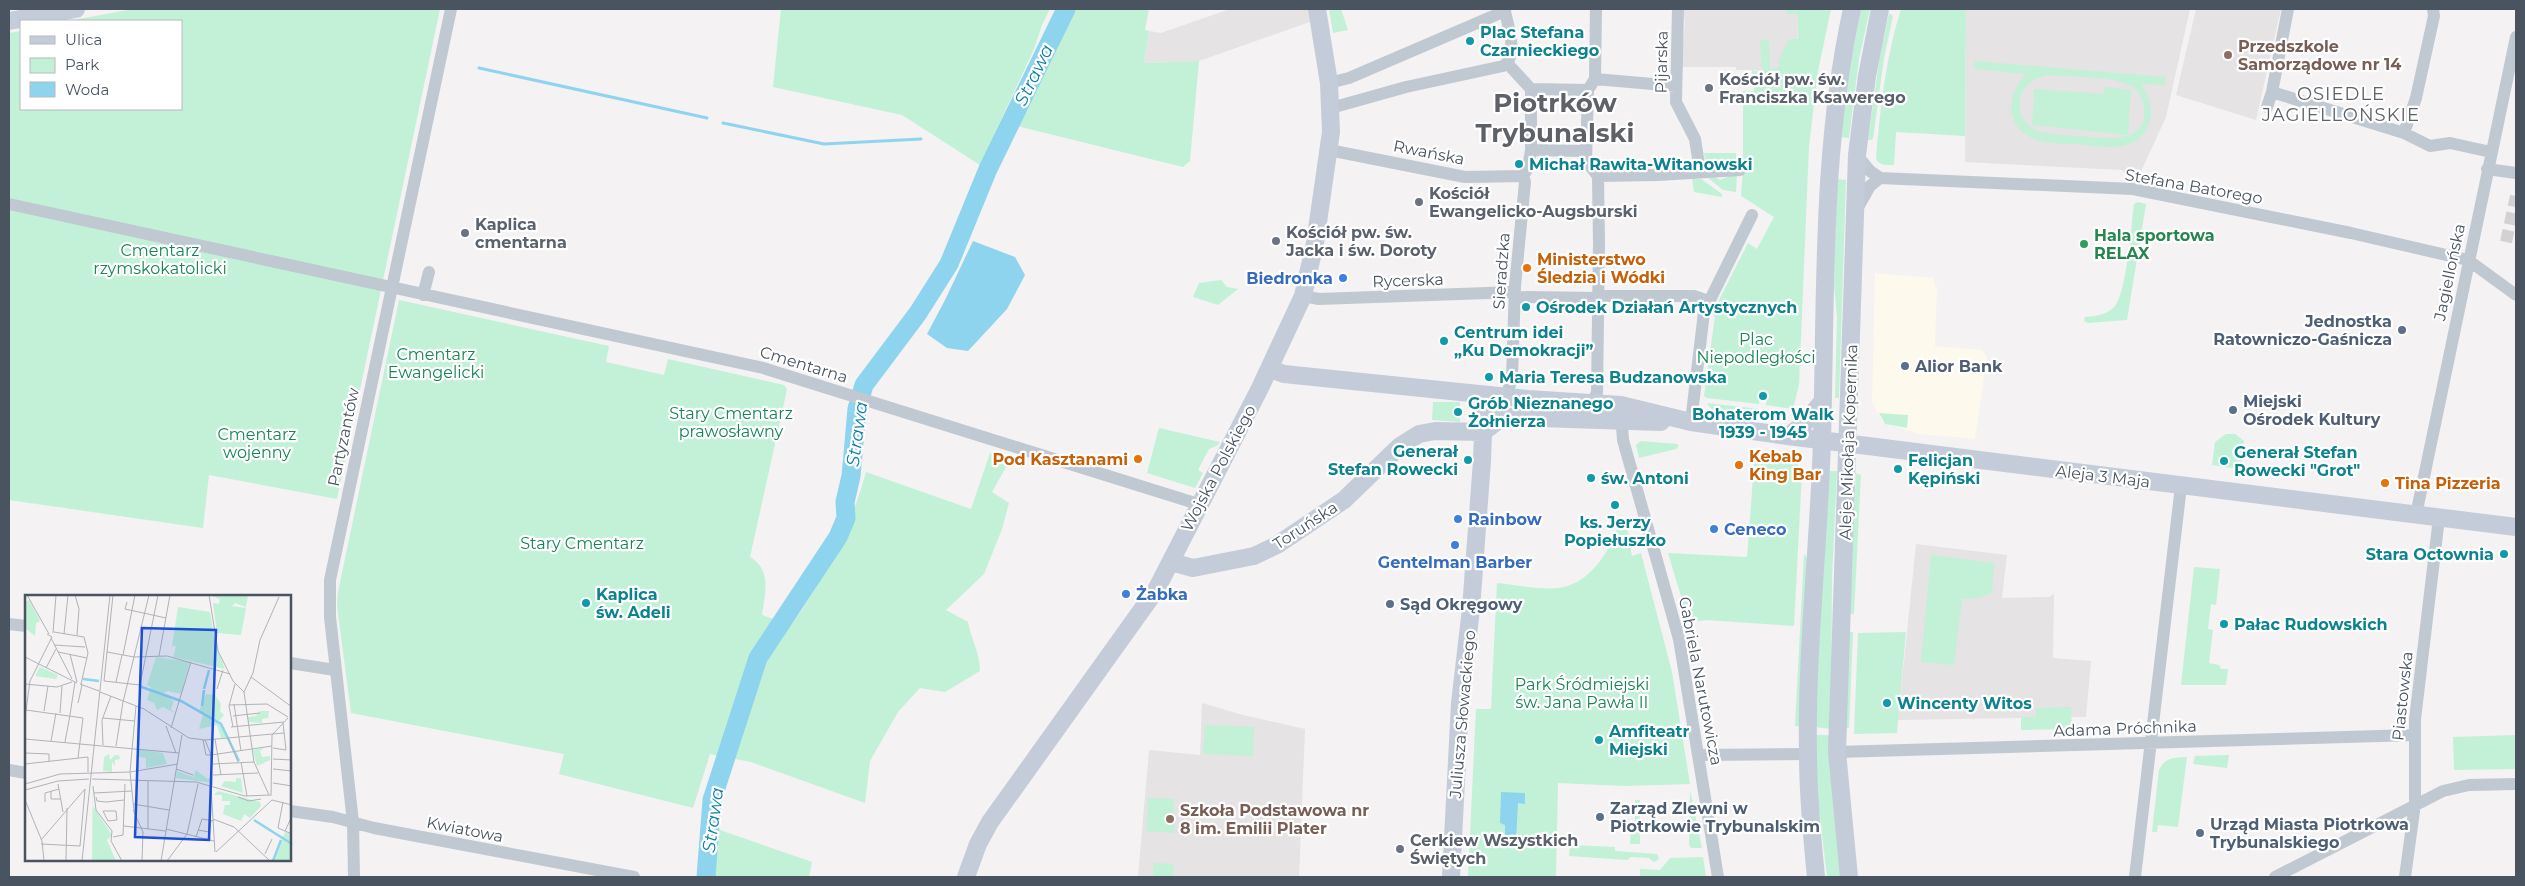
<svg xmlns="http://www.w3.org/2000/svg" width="2525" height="886" viewBox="0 0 2525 886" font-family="Montserrat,sans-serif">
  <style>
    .commercial { fill: #fdf9ed }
    .education { fill: #e5e3e4 }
    .green { fill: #c2f1d7; fill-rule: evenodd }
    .water { fill: #8ed4ee }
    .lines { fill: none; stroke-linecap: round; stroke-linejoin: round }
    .stream { stroke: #8ed4ee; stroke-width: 3 }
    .river { stroke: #8ed4ee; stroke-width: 19 }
    .street-tunnel { stroke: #d2d2d5; stroke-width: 12; stroke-dasharray: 12 6; stroke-linecap: butt }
    .street { stroke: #c0c8d1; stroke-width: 12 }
    .secondary { stroke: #c3ccd8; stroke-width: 18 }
    .culture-dot { fill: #0f9aa8; stroke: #fff; stroke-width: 2 }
    .education-dot { fill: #8d6e63; stroke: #fff; stroke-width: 2 }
    .worship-dot { fill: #6b7280; stroke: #fff; stroke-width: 2 }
    .leisure-dot { fill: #2e9e5b; stroke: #fff; stroke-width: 2 }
    .food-dot { fill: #e8710a; stroke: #fff; stroke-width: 2 }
    .shop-dot { fill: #3f7fe0; stroke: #fff; stroke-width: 2 }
    .service-dot { fill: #5c6f8a; stroke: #fff; stroke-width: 2 }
    .labels { text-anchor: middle; stroke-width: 4.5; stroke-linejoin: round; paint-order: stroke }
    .culture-label { font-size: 16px; font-weight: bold; fill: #0d838f; stroke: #fff; text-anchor: start }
    .education-label { font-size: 16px; font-weight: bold; fill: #785e54; stroke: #fff; text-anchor: start }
    .street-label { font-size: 16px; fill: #495460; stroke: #fff }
    .worship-label { font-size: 16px; font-weight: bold; fill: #5b616d; stroke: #fff; text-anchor: start }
    .leisure-label { font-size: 16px; font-weight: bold; fill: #27864d; stroke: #fff; text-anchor: start }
    .park-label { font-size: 16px; fill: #178555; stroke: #fff }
    .food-label { font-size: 16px; font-weight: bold; fill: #c56008; stroke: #fff; text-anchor: start }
    .shop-label { font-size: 16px; font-weight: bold; fill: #366cbe; stroke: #fff; text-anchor: start }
    .service-label { font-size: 16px; font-weight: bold; fill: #4e5e75; stroke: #fff; text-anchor: start }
    .water-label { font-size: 18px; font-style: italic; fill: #0b7eaa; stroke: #fff }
    .neighbourhood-label { font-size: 18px; letter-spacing: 1px; fill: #5e6267; stroke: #fff }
    .town-label { font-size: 26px; font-weight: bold; fill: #5e6267; stroke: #fff }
    .inset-river { fill: none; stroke: #8ed4ee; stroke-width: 2.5 }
    .inset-road { fill: none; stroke: #b0b3b8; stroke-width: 1 }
    .view { fill: #1d4ed8; fill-opacity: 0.15; stroke: #1d4ed8; stroke-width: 2.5 }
    .inset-edge { fill: none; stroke: #495460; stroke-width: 2.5 }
  </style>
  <rect width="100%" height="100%" fill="#f4f2f2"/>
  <path class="commercial" d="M1875,273L1934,278L1935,287H1937L1935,346L1982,350L1987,357L1975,439L1919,434L1883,423L1872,403Z"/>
  <path class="education" d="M1230,9H1308L1310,22L1199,61L1144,63L1149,31L1161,33Z
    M1683,9H1798L1797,72L1758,73L1757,70H1736V67H1681L1685,23Z
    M2190,9L2166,117L2138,178H2129L2122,170L1965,162L1966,10Z
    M2196,9H2281L2256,120L2176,95Z
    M1916,544L2007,555L2002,598L2049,597L2054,594L2053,658L2091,661L2086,717L1898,720Z
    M1202,703L1243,715L1305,729L1299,877H1138L1149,750L1200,755Z"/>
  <path class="green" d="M133,9H440L337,499L209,475L203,528L9,500V33L21,31V109H181V21H68Z
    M781,9H1050L1042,25L1034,49L980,165L902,115L773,87Z
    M1068,9H1149L1145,30L1149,31L1144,63L1199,61L1190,161L1183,167L1013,125Z
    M1329,9H1341L1348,30L1333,33Z
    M1785,9H1831L1818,71L1809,146L1799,385L1793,409L1766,405L1767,394L1760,393L1759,404L1707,398L1704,396L1715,316L1712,314L1748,243L1757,249L1774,217L1741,196L1743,171V91H1754L1752,70L1763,73V68L1761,66L1760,39L1763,41L1765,39L1769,40L1770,68H1778L1779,60L1789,39H1798V14H1788Z
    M1861,9H1870L1859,59L1849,138L1840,137L1848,76Z
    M1901,9H1966L1965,136L1896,132L1894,165C1887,165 1880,166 1876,159C1880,109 1886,56 1901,9Z
    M1889,13L1893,16L1884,58L1873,139L1871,140H1868L1880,55Z
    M1975,61L2166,77L2165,85L2141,84C2157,105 2155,136 2126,145C2113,149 2097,146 2084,145C2068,143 2049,145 2035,139C2003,127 2007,94 2026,74L1974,69ZM2048,75C2067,77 2111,76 2127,84C2137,88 2143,97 2144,108C2148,146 2103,138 2079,136C2065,135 2051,135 2037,131C2009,117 2016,79 2048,75Z
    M2105,87L2131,90L2128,135L2032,125L2034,89L2104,94Z
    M1704,153H1736L1737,167L1720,162L1706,169Z
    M1737,173L1736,192L1723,190L1707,177L1713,176L1720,180Z
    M1692,178L1701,179L1722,194V197L1694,192Z
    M1837,179L1846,180L1839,398H1835L1837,318L1834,284Z
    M2138,202L2146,204L2127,320L2088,323L2084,321L2085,317C2096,316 2106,315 2114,307C2127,293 2131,225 2134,204Z
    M1221,280L1227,287L1238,289L1218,305L1193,297L1199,283Z
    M399,300L609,346L606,362L664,375L668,359L784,385L787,389L786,394L750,557C772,570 765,593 762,615L791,625C825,579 851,527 866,472L971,509L990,453L1011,458L992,492L1009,503L1002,529L984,574L946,610L968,622C971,639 980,653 980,671L945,692L920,688L898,712L870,761L865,803L751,762L710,754L693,808L559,774L564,754L351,713L337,606L338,592Z
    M1433,402H1460V409H1455V415H1460V422L1432,420Z
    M1707,403L1759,409L1756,419C1740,417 1716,419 1707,403Z
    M1879,413L1908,415L1907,428L1885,424Z
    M1159,428L1220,442L1218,445L1209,449L1198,470L1203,473L1195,488L1147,473Z
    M2226,434H2235L2244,441L2241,469L2212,465L2215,442Z
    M1641,441L1677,444L1679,446L1676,449L1639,458L1636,445Z
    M1755,453L1795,459L1802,472L1794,626L1706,620L1689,623L1668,553L1747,557Z
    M1827,471H1837L1832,578L1831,729L1815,727Z
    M1856,473L1861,475L1854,614H1848Z
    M1618,526L1627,527L1632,556L1641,553L1672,672L1690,784L1625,786L1558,783L1556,877H1468L1476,709H1491L1497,583C1516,585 1540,590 1559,588C1589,584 1609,553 1618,526Z
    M1804,554L1808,559L1801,727L1795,726Z
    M1931,555L1994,563L1992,593L1979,598L1962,599L1954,665L1921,662Z
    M2194,567L2220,569L2216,605L2211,604L2208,629L2213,630L2209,663L2219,665L2221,669H2228L2226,685H2181Z
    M1848,632H1853L1849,728H1844Z
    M1906,632L1897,733L1854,734L1858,633Z
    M2071,707L2072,729L2021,730V717H2036V708Z
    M1205,725L1254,727L1253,756L1203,754Z
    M1814,735H1830L1842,877H1827L1817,792Z
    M2516,735V769L2454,770L2453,737Z
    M2229,755L2227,768L2193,764L2195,756Z
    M2187,757L2178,827L2158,825L2157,832H2152L2159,770C2165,757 2174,758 2187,757Z
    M1690,790L1702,848H1691L1689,845Z
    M1148,798L1173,799L1175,833L1147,831Z
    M1635,800H1640V844H1630L1631,821H1635Z
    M717,829L812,862L809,877H711Z
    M1570,845L1615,847V851L1657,854L1659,859L1654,862L1649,858L1631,857L1627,860L1569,856Z
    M1703,857L1706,877H1640V869L1660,870L1670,858Z
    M1153,863L1174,864L1173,877H1153Z"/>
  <path class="water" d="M973,241L1015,257L1025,275L1007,309L968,351L947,348L927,334L945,300Z
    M1501,792L1525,793V804L1518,803L1516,841L1505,840V825L1500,823Z"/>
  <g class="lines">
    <path class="stream" d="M479,68L707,118
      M723,123L824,144L921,139"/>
    <path class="river" d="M706,877L712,800L758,658L838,537L846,518L845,502L851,476L857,409L864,385L918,313L949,264L988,169L1066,9"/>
    <path class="street-tunnel" d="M2506,242L2516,196"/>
    <path class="street" d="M1678,9L1676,102L1695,139L1700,171
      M2288,9L2272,92L2404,133L2430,146L2450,143L2491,152
      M1507,63L1531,89V150
      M1595,79L1588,90L1586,161L1598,176
      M1595,79L1676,86
      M1595,79L1596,9
      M1329,83L1349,78L1505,11C1508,27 1519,56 1503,66L1406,87L1331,108
      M1531,89L1588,90
      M2267,107L2272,92
      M2404,133L2416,98L2434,16L2433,9
      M1329,150L1465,177L1523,176
      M1857,155L1870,171L1880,178L2133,189L2351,233L2468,260L2516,295
      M2487,169L2516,173
      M1523,176L1528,168L1531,150L1586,151
      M1598,176L1658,175L1740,170
      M9,204L763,368L1198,504
      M1857,209L1870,186L1880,178
      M423,295L429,272
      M1303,296L1319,299L1515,292
      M1599,296H1694L1708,301
      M1515,297L1599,298
      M1506,397L1512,378L1515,286L1525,182L1523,176
      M1592,403L1597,393L1599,243L1598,176
      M1621,413L1623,440L1679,639L1718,877
      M1691,422L1704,312L1752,215
      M2416,515L2516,37
      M9,624L26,626
      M290,663L335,670
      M1837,752L2414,735
      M1699,755L1808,754
      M9,770L26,773
      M290,811L333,817L374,828L634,877
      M354,877L353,822L330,617V580L451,9
      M2135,877L2181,486
      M2275,877L2443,791L2469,785L2516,784
      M2405,877L2415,804V719L2439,518"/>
    <path class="secondary" d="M9,21L76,9
      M1270,369L1284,374L1528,399L1621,405L1691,422L1788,436L2516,527
      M1788,436L1803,425L1822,402
      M1171,562L1193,568L1254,556L1277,545L1344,500L1400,446L1419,434L1435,431L1483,432L1500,419L1511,417L1661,422
      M966,877L978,844L990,822L1156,590L1260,388L1303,296L1315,243L1331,132L1329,83L1317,9
      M1451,877L1460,703L1471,609L1482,461L1484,405L1487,398L1491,395
      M1816,877C1812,837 1808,796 1808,755C1806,651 1819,544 1822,440C1826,296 1821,150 1852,9
      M1849,877L1837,752L1857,155L1867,76L1880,9"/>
  </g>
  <g class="culture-dot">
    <circle cx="1470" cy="41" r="5"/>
    <circle cx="1519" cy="164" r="5"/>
    <circle cx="1526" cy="307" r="5"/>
    <circle cx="1444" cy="341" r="5"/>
    <circle cx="1489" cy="377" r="5"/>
    <circle cx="1763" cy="396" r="5"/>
    <circle cx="1458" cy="412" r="5"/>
    <circle cx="1468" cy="460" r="5"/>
    <circle cx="2224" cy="461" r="5"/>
    <circle cx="1898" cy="469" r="5"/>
    <circle cx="1591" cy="478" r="5"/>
    <circle cx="1615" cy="505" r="5"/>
    <circle cx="2504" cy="554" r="5"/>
    <circle cx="586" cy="603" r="5"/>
    <circle cx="2224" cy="624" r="5"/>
    <circle cx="1887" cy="703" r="5"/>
    <circle cx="1599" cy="740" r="5"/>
  </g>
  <g class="education-dot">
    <circle cx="2228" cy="55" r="5"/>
    <circle cx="1170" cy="819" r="5"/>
  </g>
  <g class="worship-dot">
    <circle cx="1709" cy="88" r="5"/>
    <circle cx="1419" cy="202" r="5"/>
    <circle cx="465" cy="233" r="5"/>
    <circle cx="1276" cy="241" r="5"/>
    <circle cx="1400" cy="849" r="5"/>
  </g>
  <circle class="leisure-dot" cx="2084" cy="244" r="5"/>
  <g class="food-dot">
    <circle cx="1527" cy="268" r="5"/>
    <circle cx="1138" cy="459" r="5"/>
    <circle cx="1739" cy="465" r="5"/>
    <circle cx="2385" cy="483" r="5"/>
  </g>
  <g class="shop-dot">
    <circle cx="1343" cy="278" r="5"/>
    <circle cx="1458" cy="519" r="5"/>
    <circle cx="1714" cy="529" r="5"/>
    <circle cx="1455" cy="545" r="5"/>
    <circle cx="1126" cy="594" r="5"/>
  </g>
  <g class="service-dot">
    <circle cx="2402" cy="330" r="5"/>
    <circle cx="1905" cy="366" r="5"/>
    <circle cx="2233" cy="410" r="5"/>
    <circle cx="1390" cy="604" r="5"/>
    <circle cx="1600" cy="817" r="5"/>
    <circle cx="2200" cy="833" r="5"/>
  </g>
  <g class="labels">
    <g class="culture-label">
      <text x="1480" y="38">Plac Stefana<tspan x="1480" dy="18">Czarnieckiego</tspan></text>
      <text x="1529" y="170">Michał Rawita-Witanowski</text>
      <text x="1536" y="313">Ośrodek Działań Artystycznych</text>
      <text x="1454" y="338">Centrum idei<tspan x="1454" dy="18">„Ku Demokracji”</tspan></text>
      <text x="1499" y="383">Maria Teresa Budzanowska</text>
      <text x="1468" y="409">Grób Nieznanego<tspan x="1468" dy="18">Żołnierza</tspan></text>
      <text x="1763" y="420" text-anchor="middle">Bohaterom Walk<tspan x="1763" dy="18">1939 - 1945</tspan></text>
      <text x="1458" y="457" text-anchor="end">Generał<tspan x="1458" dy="18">Stefan Rowecki</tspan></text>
      <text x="2234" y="458">Generał Stefan<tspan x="2234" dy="18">Rowecki "Grot"</tspan></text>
      <text x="1908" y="466">Felicjan<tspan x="1908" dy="18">Kępiński</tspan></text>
      <text x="1601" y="484">św. Antoni</text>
      <text x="1615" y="528" text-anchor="middle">ks. Jerzy<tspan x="1615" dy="18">Popiełuszko</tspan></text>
      <text x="2494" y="560" text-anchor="end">Stara Octownia</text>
      <text x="596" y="600">Kaplica<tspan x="596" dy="18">św. Adeli</tspan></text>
      <text x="2234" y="630">Pałac Rudowskich</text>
      <text x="1897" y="709">Wincenty Witos</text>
      <text x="1609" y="737">Amfiteatr<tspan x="1609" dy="18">Miejski</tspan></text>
    </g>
    <g class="education-label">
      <text x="2238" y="52">Przedszkole<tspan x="2238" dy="18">Samorządowe nr 14</tspan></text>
      <text x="1180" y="816">Szkoła Podstawowa nr<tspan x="1180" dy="18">8 im. Emilii Plater</tspan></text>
    </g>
    <g class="street-label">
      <text transform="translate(1661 62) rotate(-89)" y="6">Pijarska</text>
      <text transform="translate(1429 152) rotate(11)" y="6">Rwańska</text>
      <text transform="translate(2194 186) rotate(10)" y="6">Stefana Batorego</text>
      <text transform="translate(1501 271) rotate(-86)" y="6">Sieradzka</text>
      <text transform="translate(2449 272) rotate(-78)" y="6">Jagiellońska</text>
      <text transform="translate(1408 280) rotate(-2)" y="6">Rycerska</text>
      <text transform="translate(804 364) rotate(17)" y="6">Cmentarna</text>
      <text transform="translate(343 437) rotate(-78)" y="6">Partyzantów</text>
      <text transform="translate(1848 442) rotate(-88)" y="6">Aleje Mikołaja Kopernika</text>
      <text transform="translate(1218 468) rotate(-62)" y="6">Wojska Polskiego</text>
      <text transform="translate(2103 476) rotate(7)" y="6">Aleja 3 Maja</text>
      <text transform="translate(1305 525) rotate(-33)" y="6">Toruńska</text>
      <text transform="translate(1701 681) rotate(79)" y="6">Gabriela Narutowicza</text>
      <text transform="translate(2402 696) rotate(-84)" y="6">Piastowska</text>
      <text transform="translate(1462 714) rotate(-85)" y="6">Juliusza Słowackiego</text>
      <text transform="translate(2125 728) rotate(-2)" y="6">Adama Próchnika</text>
      <text transform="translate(465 829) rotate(11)" y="6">Kwiatowa</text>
    </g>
    <g class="worship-label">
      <text x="1719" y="85">Kościół pw. św.<tspan x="1719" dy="18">Franciszka Ksawerego</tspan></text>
      <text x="1429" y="199">Kościół<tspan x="1429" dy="18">Ewangelicko-Augsburski</tspan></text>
      <text x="475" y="230">Kaplica<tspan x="475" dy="18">cmentarna</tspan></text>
      <text x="1286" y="238">Kościół pw. św.<tspan x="1286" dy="18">Jacka i św. Doroty</tspan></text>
      <text x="1410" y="846">Cerkiew Wszystkich<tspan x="1410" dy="18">Świętych</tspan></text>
    </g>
    <g class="leisure-label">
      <text x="2094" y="241">Hala sportowa<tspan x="2094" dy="18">RELAX</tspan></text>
    </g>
    <g class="park-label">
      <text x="160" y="256">Cmentarz<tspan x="160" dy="18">rzymskokatolicki</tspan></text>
      <text x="1756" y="345">Plac<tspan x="1756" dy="18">Niepodległości</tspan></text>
      <text x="436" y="360">Cmentarz<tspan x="436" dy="18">Ewangelicki</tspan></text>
      <text x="731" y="419">Stary Cmentarz<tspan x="731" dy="18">prawosławny</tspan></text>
      <text x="257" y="440">Cmentarz<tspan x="257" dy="18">wojenny</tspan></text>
      <text x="582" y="549">Stary Cmentarz</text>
      <text x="1582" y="690">Park Śródmiejski<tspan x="1582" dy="18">św. Jana Pawła II</tspan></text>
    </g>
    <g class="food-label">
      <text x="1537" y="265">Ministerstwo<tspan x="1537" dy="18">Śledzia i Wódki</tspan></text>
      <text x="1749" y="462">Kebab<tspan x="1749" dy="18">King Bar</tspan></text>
      <text x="1128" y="465" text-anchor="end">Pod Kasztanami</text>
      <text x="2395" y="489">Tina Pizzeria</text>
    </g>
    <g class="shop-label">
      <text x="1333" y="284" text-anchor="end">Biedronka</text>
      <text x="1468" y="525">Rainbow</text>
      <text x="1724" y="535">Ceneco</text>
      <text x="1455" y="568" text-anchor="middle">Gentelman Barber</text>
      <text x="1136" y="600">Żabka</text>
    </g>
    <g class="service-label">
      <text x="2392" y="327" text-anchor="end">Jednostka<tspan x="2392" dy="18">Ratowniczo-Gaśnicza</tspan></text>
      <text x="1915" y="372">Alior Bank</text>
      <text x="2243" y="407">Miejski<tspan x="2243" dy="18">Ośrodek Kultury</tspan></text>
      <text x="1400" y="610">Sąd Okręgowy</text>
      <text x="1610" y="814">Zarząd Zlewni w<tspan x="1610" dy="18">Piotrkowie Trybunalskim</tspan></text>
      <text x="2210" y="830">Urząd Miasta Piotrkowa<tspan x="2210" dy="18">Trybunalskiego</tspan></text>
    </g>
    <g class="water-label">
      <text transform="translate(1034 75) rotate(-64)" y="6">Strawa</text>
      <text transform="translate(857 434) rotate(-82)" y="6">Strawa</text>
      <text transform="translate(713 820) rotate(-82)" y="6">Strawa</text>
    </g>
    <g class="neighbourhood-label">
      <text x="2341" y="100">OSIEDLE<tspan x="2341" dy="21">JAGIELLOŃSKIE</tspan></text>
    </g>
    <g class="town-label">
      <text x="1555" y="112">Piotrków<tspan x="1555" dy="30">Trybunalski</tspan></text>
    </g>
  </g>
  <g transform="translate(25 595)">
    <rect width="266" height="266" fill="#f4f2f2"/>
    <path d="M185,0H223L221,12L210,8L207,11L221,13L216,40L192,38L188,8L194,9L195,4ZM4,5L15,26L11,28L10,41L0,33V7ZM153,12L185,17L190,47L200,74L148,62L151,51H147ZM131,62L165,67L156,99L143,96L137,99L149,106L146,114L150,118L138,112L132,115L129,108L122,105L126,92L122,90ZM15,72L33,80L31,84L10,81ZM181,99L190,100L196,109L195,116L199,120L194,126L174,116ZM235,116H244L243,123L237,124V128L223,127V122L231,121ZM178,119L195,128L204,142L196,143L192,130L174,134ZM239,153L235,156L237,162L245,161V165L232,171L228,155ZM112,154L138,158L142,169L121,173V163L113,162ZM84,159L85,165L90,160H94L95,164L90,165V171L87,167V177L78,176L79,162ZM171,175L183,184L187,182V188L151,183L152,176L168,182ZM68,179V211L87,240L82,245L91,266H67ZM211,183H216L218,198L196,191L200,186L211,187ZM193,196L235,207L236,211L225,223L219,219L216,226L198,219L200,210H205V206H197V200H189ZM260,237L266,239V266H250Z" fill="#c2f1d7"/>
    <path class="inset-river" d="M58,84L74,86M114,91L156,106L196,129L214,166M179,94L184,75M177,111L179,95M229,225L267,249M248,266L256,245"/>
    <path class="inset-road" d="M2,0L24,39M50,0L54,14L52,40M88,0L79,86L115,90L133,0M184,0L193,56L208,86L219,97M241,0H263M102,7L100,14L141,23M29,37L59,42L63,58L56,89M28,38L31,0M39,39L43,0M26,43L47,84M29,50L60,52M33,57L62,63M82,57L109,62L142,61L205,79M45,59L52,87M98,60L110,0M134,61L145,0M0,62L14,69M14,69L52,88M21,73L31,54M226,82L267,112M91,87L97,60M0,89L32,92L47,87M55,89L74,96M192,94L198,75M75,97L119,114L164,143L180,145L259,138M53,108L57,90M209,109L216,156M204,110L242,109L263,122M1,115L58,123L53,163M19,116L23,91M35,118L37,91M45,120L50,87M208,121L235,118M0,123L5,86L27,42L22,39M78,123L110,126M141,131L151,158M206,132L259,127M208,132L204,111L210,89M146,133L166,67M203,143L213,167M0,144L154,158M190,144L196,180M178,145L181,160H186L180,145M26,146L31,118M40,147L45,120M78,150L77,125L86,101M91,151L98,107L124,0M248,153L261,155L258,128M1,158L24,159V166M248,164L267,165M216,167L222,201M0,169L63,162V177M188,169L229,167M151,174L168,180M248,174L267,176M188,180L233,178M67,184L171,187L220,201L245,200M248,188L267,191M0,189L35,179L105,177L153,169M33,189L38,217M187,190L186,160L247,151M68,191L71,215L87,236L86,246L97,266M186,192L190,257M0,195L33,186L64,184M26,196V204H36M69,198L107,196M244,200L229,167L219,97L228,78L235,45L254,2M246,201L247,140L263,123M71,202L72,206L81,207L99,205M213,202L224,206L236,204M0,205L17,246L19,266M247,205L267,210M20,207V198L34,194M258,207L253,233L267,239M108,209L144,215M108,215L118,237L117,266M78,216H91L92,225L83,226ZM109,216L105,177L111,111M188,224L209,232L245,266M99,231L141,236M123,234V186M141,234L189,246M173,235L184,237L186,226M260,236L267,221M88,242L98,240L100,189M171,242L177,224L189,226M16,245L60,194M16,249L55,251L60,194M191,257L247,205M240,259L247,244M41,266L42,213M57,266L85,0M136,266L157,140M142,266L162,239L173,189"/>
    <path class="view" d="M117,33L191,35L184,245L110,242Z"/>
    <rect width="266" height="266" class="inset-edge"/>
  </g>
  <rect width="2525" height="886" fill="none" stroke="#495460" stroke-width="20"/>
  <rect x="20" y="20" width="162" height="90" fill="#ffffff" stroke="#b6bbbf"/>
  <rect x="30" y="36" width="25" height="8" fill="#c3ccd8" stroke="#b6bbbf"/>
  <text x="65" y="45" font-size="15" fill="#495460">Ulica</text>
  <rect x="30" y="58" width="25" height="15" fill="#c2f1d7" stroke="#b6bbbf"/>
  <text x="65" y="70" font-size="15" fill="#495460">Park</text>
  <rect x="30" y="82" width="25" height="15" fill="#8ed4ee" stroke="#b6bbbf"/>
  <text x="65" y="95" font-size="15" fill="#495460">Woda</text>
</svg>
